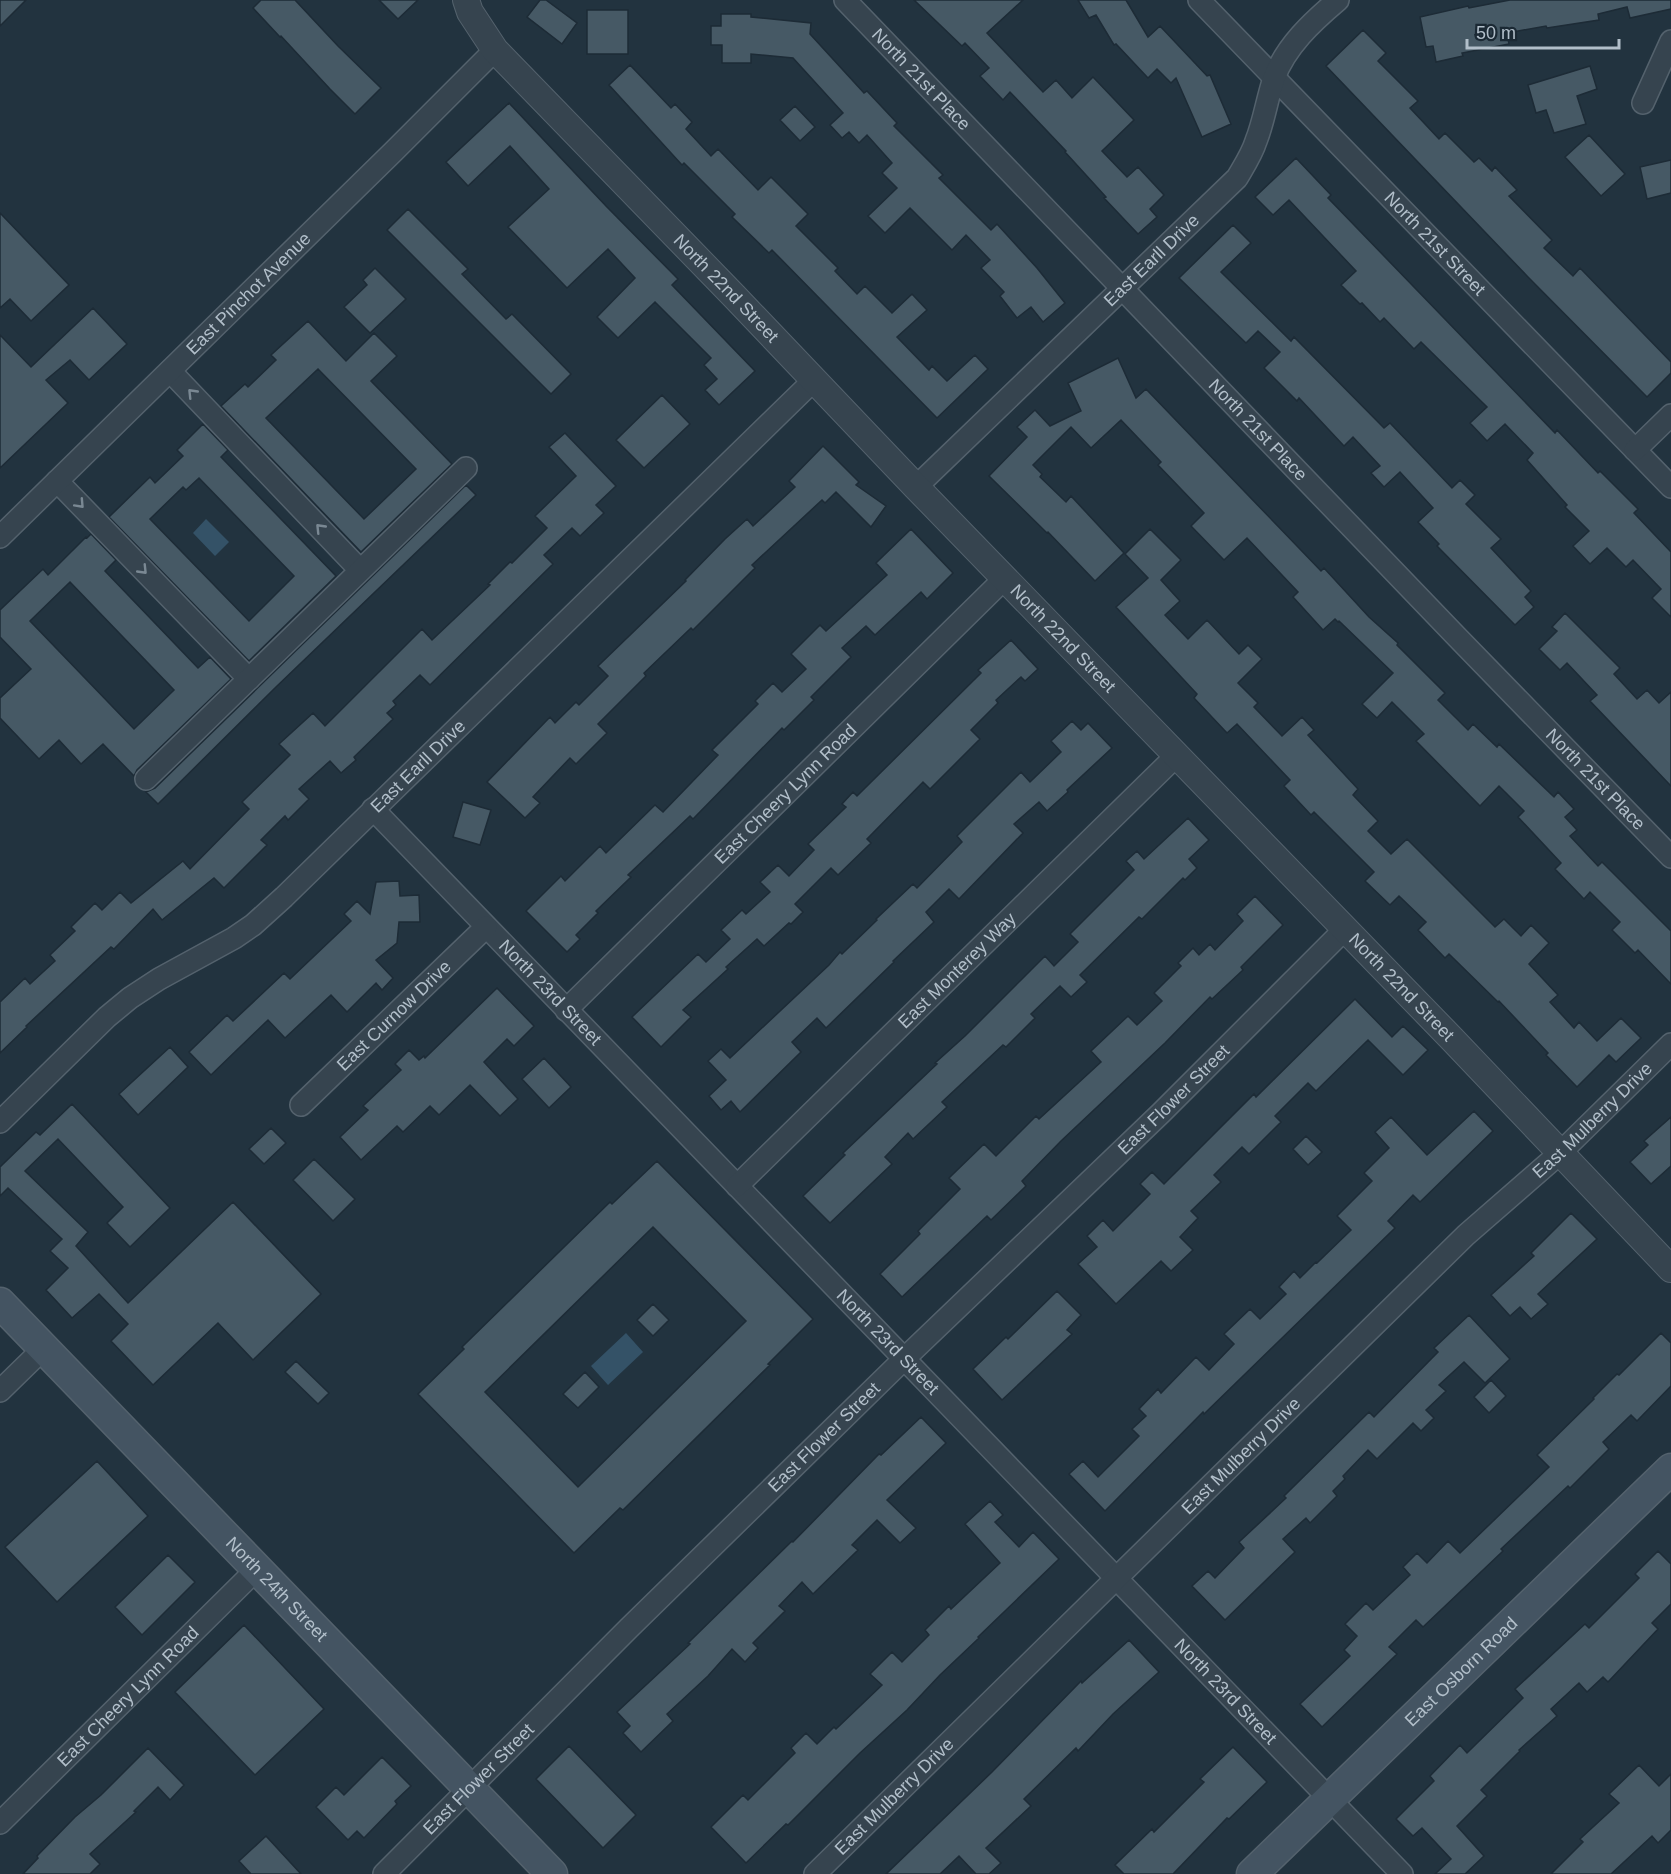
<svg xmlns="http://www.w3.org/2000/svg" width="1671" height="1874" viewBox="0 0 1671 1874" font-family="Arial,sans-serif">
  <style>
    .water { fill: #345267 }
    .building { fill: #465965; stroke: #1d2b36; stroke-width: 1.5; fill-rule: evenodd }
    .lines { fill: none; stroke-linecap: round; stroke-linejoin: round }
    .minor-casing { stroke: #54626d; stroke-width: 24 }
    .tertiary-casing { stroke: #54626d; stroke-width: 28 }
    .secondary-casing { stroke: #54626d; stroke-width: 33 }
    .minor { stroke: #36444f; stroke-width: 21 }
    .tertiary { stroke: #36444f; stroke-width: 26 }
    .secondary { stroke: #445462; stroke-width: 30 }
    .oneway { stroke: #7a8893 }
    .labels { text-anchor: middle; stroke-width: 4.5; stroke-linejoin: round; paint-order: stroke }
    .street-label { font-size: 18px; fill: #b2bfca; stroke: #1b2934 }
  </style>
  <rect width="100%" height="100%" fill="#22333f"/>
  <path class="water" d="M206,519L229,542L215,556L193,533Z
    M626,1333L643,1352L608,1385L591,1366Z"/>
  <path class="building" d="M0,0H26L0,26Z
    M261,0H295L338,46L381,88L355,114L330,89L281,36L280,37L253,8Z
    M379,0H418L398,19Z
    M540,0H546L577,23L562,44L527,17Z
    M914,0H1023L987,33L1043,92L1056,80L1072,98L1093,77L1134,120L1102,151L1127,177L1138,167L1164,195L1150,209L1157,217L1138,234L1104,198L1106,197L1065,152L1066,151L1010,92L1003,100L980,76L989,68L965,43L962,46Z
    M1078,0H1126L1148,37L1160,26L1207,76L1210,75L1231,124L1202,137L1176,78L1171,83L1157,69L1148,78L1116,44L1114,45L1096,15L1089,18Z
    M1510,0H1671V9L1630,18L1627,7L1598,14L1599,20L1547,28L1546,26L1507,33L1509,44L1462,53L1463,56L1436,62L1433,46L1426,47L1420,17L1468,6L1469,8Z
    M587,10H628V54H587Z
    M721,14H751V17L811,23L810,34L864,93L867,91L897,123L894,126L943,175L939,178L991,230L997,224L1037,268L1065,303L1043,322L1031,307L1017,318L1000,296L1004,292L981,268L990,260L966,235L952,250L910,208L885,233L868,216L897,188L882,173L892,163L867,135L859,143L849,132L842,138L830,125L843,113L793,58L751,54V63H722V45H711V26H721Z
    M1363,30L1386,53L1378,61L1418,101L1410,108L1439,139L1445,133L1474,162L1479,158L1492,171L1495,167L1517,190L1509,196L1552,240L1544,248L1573,276L1580,268L1671,362V373L1647,397L1528,277L1326,66Z
    M630,65L671,108L675,104L692,122L686,129L711,156L718,149L758,190L771,177L808,214L796,226L838,268L835,271L857,294L865,286L892,313L912,294L927,310L897,337L929,370L932,366L947,381L975,355L988,369L937,418L772,250L769,253L732,217L735,214L684,163L682,165L609,85Z
    M1590,66L1597,89L1577,96L1586,124L1554,133L1546,110L1536,113L1528,85Z
    M509,103L606,206L678,279L672,285L755,371L719,405L705,390L717,379L704,365L711,358L655,302L618,338L597,317L635,278L608,249L567,288L508,227L549,189L510,146L468,186L446,162Z
    M795,106L815,127L800,141L780,120Z
    M1589,135L1625,174L1601,196L1565,157Z
    M1296,158L1331,195L1328,198L1555,433L1557,430L1598,473L1600,471L1638,509L1634,513L1671,552V617L1652,598L1661,589L1633,560L1626,567L1607,548L1590,564L1573,546L1589,531L1565,507L1567,505L1527,460L1533,453L1505,424L1487,441L1470,423L1487,407L1421,342L1414,349L1384,318L1380,322L1362,303L1360,304L1341,285L1356,271L1289,200L1273,215L1255,197Z
    M1671,160V193L1647,199L1640,167Z
    M408,209L468,269L462,274L506,319L512,314L571,374L551,394L387,230Z
    M0,213L69,285L31,321L10,299L0,308Z
    M1233,225L1251,243L1221,272L1291,341L1294,337L1384,428L1390,423L1452,488L1460,480L1475,495L1466,504L1501,539L1491,548L1531,591L1525,597L1534,607L1515,625L1437,546L1439,544L1418,522L1433,508L1400,472L1384,487L1371,473L1380,466L1353,437L1344,446L1299,398L1297,401L1264,368L1280,352L1258,331L1246,343L1179,278Z
    M375,268L406,299L370,333L344,307L367,285L363,280Z
    M93,308L127,344L89,380L70,360L46,380L68,403L0,468V335L31,367Z
    M308,321L346,361L374,333L397,356L371,381L452,464L361,552L221,406L245,384L248,387L276,360L271,355ZM318,369L416,469L364,519L266,418Z
    M1118,358L1136,398L1146,389L1321,571L1324,568L1369,617L1398,643L1397,645L1445,693L1438,700L1468,730L1473,724L1497,747L1499,744L1554,797L1558,792L1574,809L1565,817L1577,830L1570,836L1598,866L1602,862L1671,931V984L1638,950L1635,953L1612,930L1620,922L1590,892L1584,899L1555,869L1561,863L1518,817L1524,811L1499,786L1480,806L1416,741L1424,734L1392,702L1377,718L1362,704L1393,673L1339,621L1338,622L1335,619L1323,630L1293,597L1298,592L1247,538L1224,560L1191,526L1204,513L1158,465L1161,462L1121,420L1091,448L1071,427L1033,465L1042,474L1040,477L1066,502L1071,496L1124,553L1095,581L1048,532L1047,533L989,476L1027,437L1017,427L1035,410L1050,426L1081,411L1068,383Z
    M662,395L690,424L644,468L616,440Z
    M203,424L228,450L221,457L336,576L249,661L109,517L150,477L155,483L183,456L177,450ZM199,478L294,576L249,621L150,519L183,487L186,490Z
    M565,433L616,486L596,505L604,513L580,536L572,528L544,555L553,564L430,685L420,675L393,701L396,705L387,713L393,719L354,757L356,760L341,773L330,761L299,789L309,799L288,820L285,816L261,840L267,845L224,888L214,878L162,920L153,909L114,949L111,947L26,1026L27,1027L0,1053V1002L25,978L30,984L55,961L50,955L75,931L71,927L95,903L102,910L120,892L131,903L183,861L190,869L249,809L242,802L290,755L279,744L313,713L325,726L422,629L432,640L490,585L488,584L510,562L512,563L547,528L535,516L576,476L549,447Z
    M823,446L859,482L856,485L886,506L871,527L836,492L825,503L822,500L752,565L755,568L693,630L691,628L644,673L646,676L598,724L607,733L576,764L570,758L533,797L540,803L525,818L487,782L550,717L555,723L576,702L579,705L608,676L598,666L686,581L685,580L725,539L747,519L753,526L795,487L789,481Z
    M466,485L476,495L276,687L158,804L146,792L155,788Z
    M911,529L953,573L927,599L921,592L875,635L866,626L842,648L851,657L811,697L814,700L784,730L782,728L693,819L690,816L628,875L631,877L596,911L598,913L576,935L580,939L567,952L526,911L561,876L565,881L600,846L606,853L655,805L663,812L718,755L712,750L758,704L755,701L773,683L782,692L806,669L791,654L820,625L826,631L887,575L876,563Z
    M1150,529L1181,560L1161,580L1180,601L1165,615L1188,639L1207,620L1239,654L1248,645L1262,659L1238,683L1258,703L1254,707L1282,736L1302,717L1314,730L1308,735L1358,789L1353,795L1378,821L1368,831L1391,854L1407,839L1495,927L1504,919L1521,936L1531,925L1549,943L1529,964L1558,995L1550,1002L1574,1028L1579,1022L1597,1041L1621,1018L1641,1038L1616,1062L1609,1055L1577,1087L1546,1055L1548,1053L1499,1001L1498,1002L1449,954L1445,958L1418,930L1426,922L1399,896L1390,905L1365,881L1374,872L1314,812L1311,815L1284,786L1290,780L1237,724L1227,733L1194,698L1197,694L1116,607L1148,578L1125,554Z
    M91,534L116,560L105,571L198,668L210,657L231,679L137,770L134,776L103,744L81,764L59,740L39,759L0,718V698L31,669L0,637V610L43,569L48,575L86,537L87,538ZM70,582L174,690L134,729L30,621Z
    M1565,613L1620,668L1614,674L1637,699L1647,690L1659,703L1671,692V786L1590,701L1597,695L1567,663L1560,670L1539,649L1557,631L1552,627Z
    M1011,640L1038,669L1025,681L1021,677L996,700L998,703L971,730L980,739L930,789L923,782L867,839L871,843L838,875L831,868L795,904L803,912L791,924L789,923L764,946L757,939L726,967L728,969L683,1010L691,1017L661,1047L632,1017L698,954L706,962L730,939L721,930L742,910L746,914L770,892L760,882L778,865L789,876L814,850L808,844L846,807L842,804L853,792L857,796L981,673L978,670Z
    M1072,721L1081,730L1088,723L1112,748L1067,790L1068,792L1047,811L1039,802L1014,824L1023,833L959,899L949,889L926,912L934,922L893,961L894,962L826,1028L817,1018L792,1042L801,1052L740,1112L731,1101L721,1110L709,1096L726,1080L708,1061L721,1049L730,1058L829,965L840,952L842,954L877,920L876,919L913,884L917,888L962,842L957,836L1021,772L1030,782L1061,752L1051,741Z
    M463,802L491,810L480,845L453,837Z
    M1188,818L1209,840L1189,859L1197,868L1185,880L1183,878L1142,919L1139,917L1080,975L1087,982L1071,997L1060,986L1031,1014L1035,1018L1006,1047L1003,1045L942,1102L947,1107L913,1139L908,1133L885,1157L892,1164L830,1223L803,1196L845,1155L843,1153L937,1064L935,1063L965,1036L1045,956L1054,966L1078,942L1070,934L1134,870L1126,861L1137,851L1144,859Z
    M399,881L400,896L419,895L420,922H399L397,943L376,960L393,978L382,990L376,983L347,1012L331,995L285,1038L268,1020L211,1075L189,1052L227,1015L233,1021L284,973L290,979L351,921L344,914L357,901L370,914L376,882Z
    M1255,896L1283,925L1241,967L1243,970L1212,999L1210,997L1165,1043L1061,1141L1022,1181L1026,1186L991,1220L987,1216L902,1297L880,1274L920,1234L918,1231L960,1189L949,1178L984,1144L996,1156L1036,1116L1039,1119L1101,1062L1091,1051L1128,1016L1137,1025L1162,1001L1154,993L1181,966L1178,963L1193,948L1199,955L1210,944L1215,950L1243,921L1237,914Z
    M497,988L534,1026L514,1046L507,1039L484,1062L518,1099L500,1116L470,1085L439,1115L430,1106L403,1132L397,1126L361,1160L340,1137L368,1110L363,1106L401,1070L395,1064L409,1050L419,1060L424,1056L425,1058Z
    M1355,999L1392,1037L1403,1026L1428,1050L1403,1075L1368,1040L1316,1091L1308,1083L1275,1116L1281,1122L1249,1154L1242,1147L1214,1175L1221,1182L1191,1211L1198,1218L1180,1237L1193,1250L1171,1271L1161,1261L1116,1304L1078,1264L1097,1247L1087,1236L1103,1220L1113,1231L1150,1194L1140,1184L1152,1172L1164,1184L1254,1094L1256,1097Z
    M170,1047L188,1067L138,1115L119,1094Z
    M544,1058L571,1087L549,1108L522,1079Z
    M72,1104L170,1208L130,1247L107,1223L123,1207L58,1139L25,1171L88,1232L76,1246L128,1303L233,1202L321,1294L253,1360L218,1323L153,1385L111,1341L128,1324L99,1294L72,1318L46,1290L68,1268L50,1251L62,1239L8,1188L0,1196V1167L36,1132L40,1135Z
    M1474,1111L1493,1131L1420,1202L1413,1195L1388,1221L1395,1228L1204,1414L1203,1412L1105,1511L1069,1474L1083,1461L1098,1477L1139,1436L1132,1429L1146,1416L1139,1409L1158,1389L1161,1393L1196,1357L1209,1370L1234,1344L1224,1334L1250,1309L1260,1319L1286,1294L1279,1287L1294,1271L1300,1278L1316,1262L1317,1263L1351,1230L1337,1216L1372,1181L1364,1173L1389,1148L1375,1132L1391,1117L1427,1155Z
    M1671,1117V1166L1651,1184L1630,1162L1648,1145L1644,1141Z
    M271,1128L286,1143L264,1164L249,1149Z
    M1306,1136L1322,1152L1308,1165L1293,1149Z
    M314,1159L355,1199L333,1221L293,1180Z
    M657,1161L813,1319L768,1364L770,1365L623,1510L620,1508L574,1553L418,1394L464,1349L462,1347L610,1202L612,1204ZM653,1227L746,1321L578,1487L485,1392Z
    M1571,1213L1597,1239L1538,1294L1548,1304L1531,1319L1520,1307L1510,1316L1491,1295L1534,1256L1531,1253Z
    M1057,1291L1081,1315L1067,1330L1072,1334L1002,1400L973,1369L1006,1337L1008,1339Z
    M653,1304L669,1320L653,1336L637,1320Z
    M1469,1315L1510,1359L1485,1383L1464,1362L1439,1385L1446,1391L1426,1410L1434,1418L1421,1431L1413,1423L1377,1459L1368,1450L1343,1476L1345,1479L1333,1491L1337,1496L1310,1523L1306,1518L1283,1539L1295,1552L1225,1620L1192,1586L1208,1571L1215,1578L1244,1548L1239,1542L1286,1498L1284,1496L1369,1412L1374,1417L1438,1352L1434,1348Z
    M1661,1333L1671,1343V1386L1637,1421L1631,1415L1603,1442L1609,1449L1570,1488L1568,1486L1501,1549L1503,1551L1423,1627L1416,1620L1389,1647L1397,1654L1322,1727L1300,1704L1350,1656L1344,1650L1357,1636L1345,1624L1366,1603L1373,1610L1410,1575L1403,1567L1417,1553L1427,1563L1448,1541L1460,1553L1549,1467L1537,1455L1594,1399L1593,1398L1617,1374L1619,1375Z
    M296,1361L329,1393L318,1404L285,1372Z
    M585,1372L599,1387L578,1408L563,1394Z
    M1491,1380L1506,1396L1489,1413L1474,1397Z
    M921,1417L946,1443L887,1500L916,1528L900,1543L877,1520L852,1545L858,1550L813,1594L802,1582L779,1606L785,1611L753,1643L758,1648L745,1662L732,1649L708,1676L667,1714L673,1721L641,1752L623,1733L630,1726L617,1712L690,1644L688,1643L792,1541L793,1542L879,1454L881,1455Z
    M97,1461L148,1516L57,1602L5,1547Z
    M990,1501L1003,1515L995,1522L1019,1547L1033,1532L1059,1559L978,1637L979,1638L940,1675L907,1710L860,1753L788,1825L786,1824L746,1863L711,1827L743,1795L748,1800L795,1753L791,1748L806,1733L817,1744L834,1727L836,1729L882,1685L870,1674L892,1652L902,1662L929,1635L925,1630L949,1606L951,1609L1000,1563L965,1524Z
    M1658,1551L1671,1564V1604L1652,1623L1658,1629L1608,1682L1603,1677L1587,1692L1579,1683L1551,1709L1557,1716L1519,1750L1520,1751L1481,1790L1487,1796L1457,1826L1484,1856L1465,1874H1435L1451,1859L1422,1828L1413,1836L1396,1819L1434,1781L1430,1776L1460,1745L1467,1753L1523,1698L1515,1689L1585,1624L1589,1628L1639,1578L1635,1574Z
    M168,1555L195,1582L142,1635L115,1607Z
    M244,1625L324,1709L255,1775L175,1692Z
    M1129,1640L1159,1672L1113,1714L1078,1751L1076,1748L1024,1799L1031,1806L986,1848L1001,1863L989,1874H976L959,1856L940,1874H886L992,1772L1081,1681L1082,1683Z
    M569,1746L636,1815L603,1848L536,1779Z
    M1233,1747L1267,1782L1229,1819L1227,1818L1173,1874H1124L1115,1865L1152,1829L1154,1832L1204,1782L1200,1779Z
    M148,1748L184,1785L170,1800L158,1787L134,1811L136,1812L90,1854L100,1864L90,1874H23L38,1858L37,1856L75,1817L101,1795Z
    M382,1757L411,1786L395,1801L397,1804L364,1838L357,1831L348,1840L316,1807L336,1787L344,1795Z
    M1639,1765L1659,1786L1671,1774V1830L1658,1843L1652,1836L1611,1874H1551L1583,1842L1580,1839L1619,1803L1609,1794Z
    M266,1836L301,1874H251L239,1861Z"/>
  <g class="lines">
    <defs>
      <g id="minor">
        <path id="s1" d="M845,0L1457,637L1671,857"/>
        <path id="s2" d="M1199,0L1671,487"/>
        <path d="M1643,103L1671,41"/>
        <path d="M170,371L360,570"/>
        <path d="M1635,450L1671,415"/>
        <path d="M57,481L249,679"/>
        <path id="s3" d="M916,487L1237,178C1244,166 1252,154 1256,141C1264,121 1267,99 1274,78C1286,46 1312,22 1338,0"/>
        <path id="s4" d="M0,537L394,151L495,50"/>
        <path d="M146,779L466,468"/>
        <path id="s5" d="M373,809L1402,1874"/>
        <path id="s6" d="M566,1010L1005,578"/>
        <path id="s7" d="M301,1105L486,927"/>
        <path id="s8" d="M0,1122L107,1017L130,998L159,979L234,938L253,925L284,897L814,380"/>
        <path id="s9" d="M737,1186L1176,756"/>
        <path d="M0,1391L44,1348"/>
        <path id="s10" d="M0,1823L257,1569"/>
        <path id="s11" d="M384,1874L629,1628L904,1359L1161,1113L1345,929"/>
        <path id="s12" d="M815,1874L1466,1235L1559,1154L1671,1044"/>
      </g>
      <g id="tertiary">
        <path id="s13" d="M466,0L470,12L495,50L734,296L916,487L1452,1039L1671,1269"/>
      </g>
      <g id="secondary">
        <path id="s14" d="M0,1303L552,1874"/>
        <path id="s15" d="M1252,1874L1671,1469"/>
      </g>
    </defs>
    <use href="#minor" class="minor-casing"/>
    <use href="#tertiary" class="tertiary-casing"/>
    <use href="#secondary" class="secondary-casing"/>
    <use href="#minor" class="minor"/>
    <use href="#tertiary" class="tertiary"/>
    <use href="#secondary" class="secondary"/>
  </g>
  <defs><path id="oneway-chevron" d="M-2-3.5L2.5 0L-2 3.5" fill="none" stroke-width="1.6" stroke-linecap="round" stroke-linejoin="round" transform="scale(1.5)"/></defs>
  <g class="oneway">
    <use href="#oneway-chevron" transform="translate(192 393) rotate(-134)"/>
    <use href="#oneway-chevron" transform="translate(80 504) rotate(47)"/>
    <use href="#oneway-chevron" transform="translate(320 528) rotate(-134)"/>
    <use href="#oneway-chevron" transform="translate(143 570) rotate(46)"/>
  </g>
  <g class="labels">
    <g class="street-label">
      <text dy="6" stroke="none"><textPath href="#s1" startOffset="110">North 21st Place</textPath></text>
      <text dy="6" stroke="none"><textPath href="#s2" startOffset="339">North 21st Street</textPath></text>
      <text dy="6" stroke="none"><textPath href="#s3" startOffset="327">East Earll Drive</textPath></text>
      <text dy="6" stroke="none"><textPath href="#s13" startOffset="390">North 22nd Street</textPath></text>
      <text dy="6" stroke="none"><textPath href="#s4" startOffset="348">East Pinchot Avenue</textPath></text>
      <text dy="6" stroke="none"><textPath href="#s1" startOffset="596">North 21st Place</textPath></text>
      <text dy="6" stroke="none"><textPath href="#s13" startOffset="876">North 22nd Street</textPath></text>
      <text dy="6" stroke="none"><textPath href="#s8" startOffset="552">East Earll Drive</textPath></text>
      <text dy="6" stroke="none"><textPath href="#s1" startOffset="1082">North 21st Place</textPath></text>
      <text dy="6" stroke="none"><textPath href="#s6" startOffset="308">East Cheery Lynn Road</textPath></text>
      <text dy="6" stroke="none"><textPath href="#s9" startOffset="308">East Monterey Way</textPath></text>
      <text dy="6" stroke="none"><textPath href="#s13" startOffset="1362">North 22nd Street</textPath></text>
      <text dy="6" stroke="none"><textPath href="#s5" startOffset="255">North 23rd Street</textPath></text>
      <text dy="6" stroke="none"><textPath href="#s7" startOffset="129">East Curnow Drive</textPath></text>
      <text dy="6" stroke="none"><textPath href="#s11" startOffset="1106">East Flower Street</textPath></text>
      <text dy="6" stroke="none"><textPath href="#s12" startOffset="1083">East Mulberry Drive</textPath></text>
      <text dy="6" stroke="none"><textPath href="#s5" startOffset="741">North 23rd Street</textPath></text>
      <text dy="6" stroke="none"><textPath href="#s11" startOffset="620">East Flower Street</textPath></text>
      <text dy="6" stroke="none"><textPath href="#s12" startOffset="597">East Mulberry Drive</textPath></text>
      <text dy="6" stroke="none"><textPath href="#s14" startOffset="398">North 24th Street</textPath></text>
      <text dy="6" stroke="none"><textPath href="#s15" startOffset="291">East Osborn Road</textPath></text>
      <text dy="6" stroke="none"><textPath href="#s5" startOffset="1227">North 23rd Street</textPath></text>
      <text dy="6" stroke="none"><textPath href="#s10" startOffset="180">East Cheery Lynn Road</textPath></text>
      <text dy="6" stroke="none"><textPath href="#s11" startOffset="134">East Flower Street</textPath></text>
      <text dy="6" stroke="none"><textPath href="#s12" startOffset="111">East Mulberry Drive</textPath></text>
    </g>
  </g>
  <path d="M1467 39v9h152v-9" fill="none" stroke="#b2bfca" stroke-width="3"/>
  <text x="1476" y="39" font-size="18" fill="#b2bfca" stroke="#1b2934" stroke-width="4.5" paint-order="stroke">50 m</text>
</svg>
